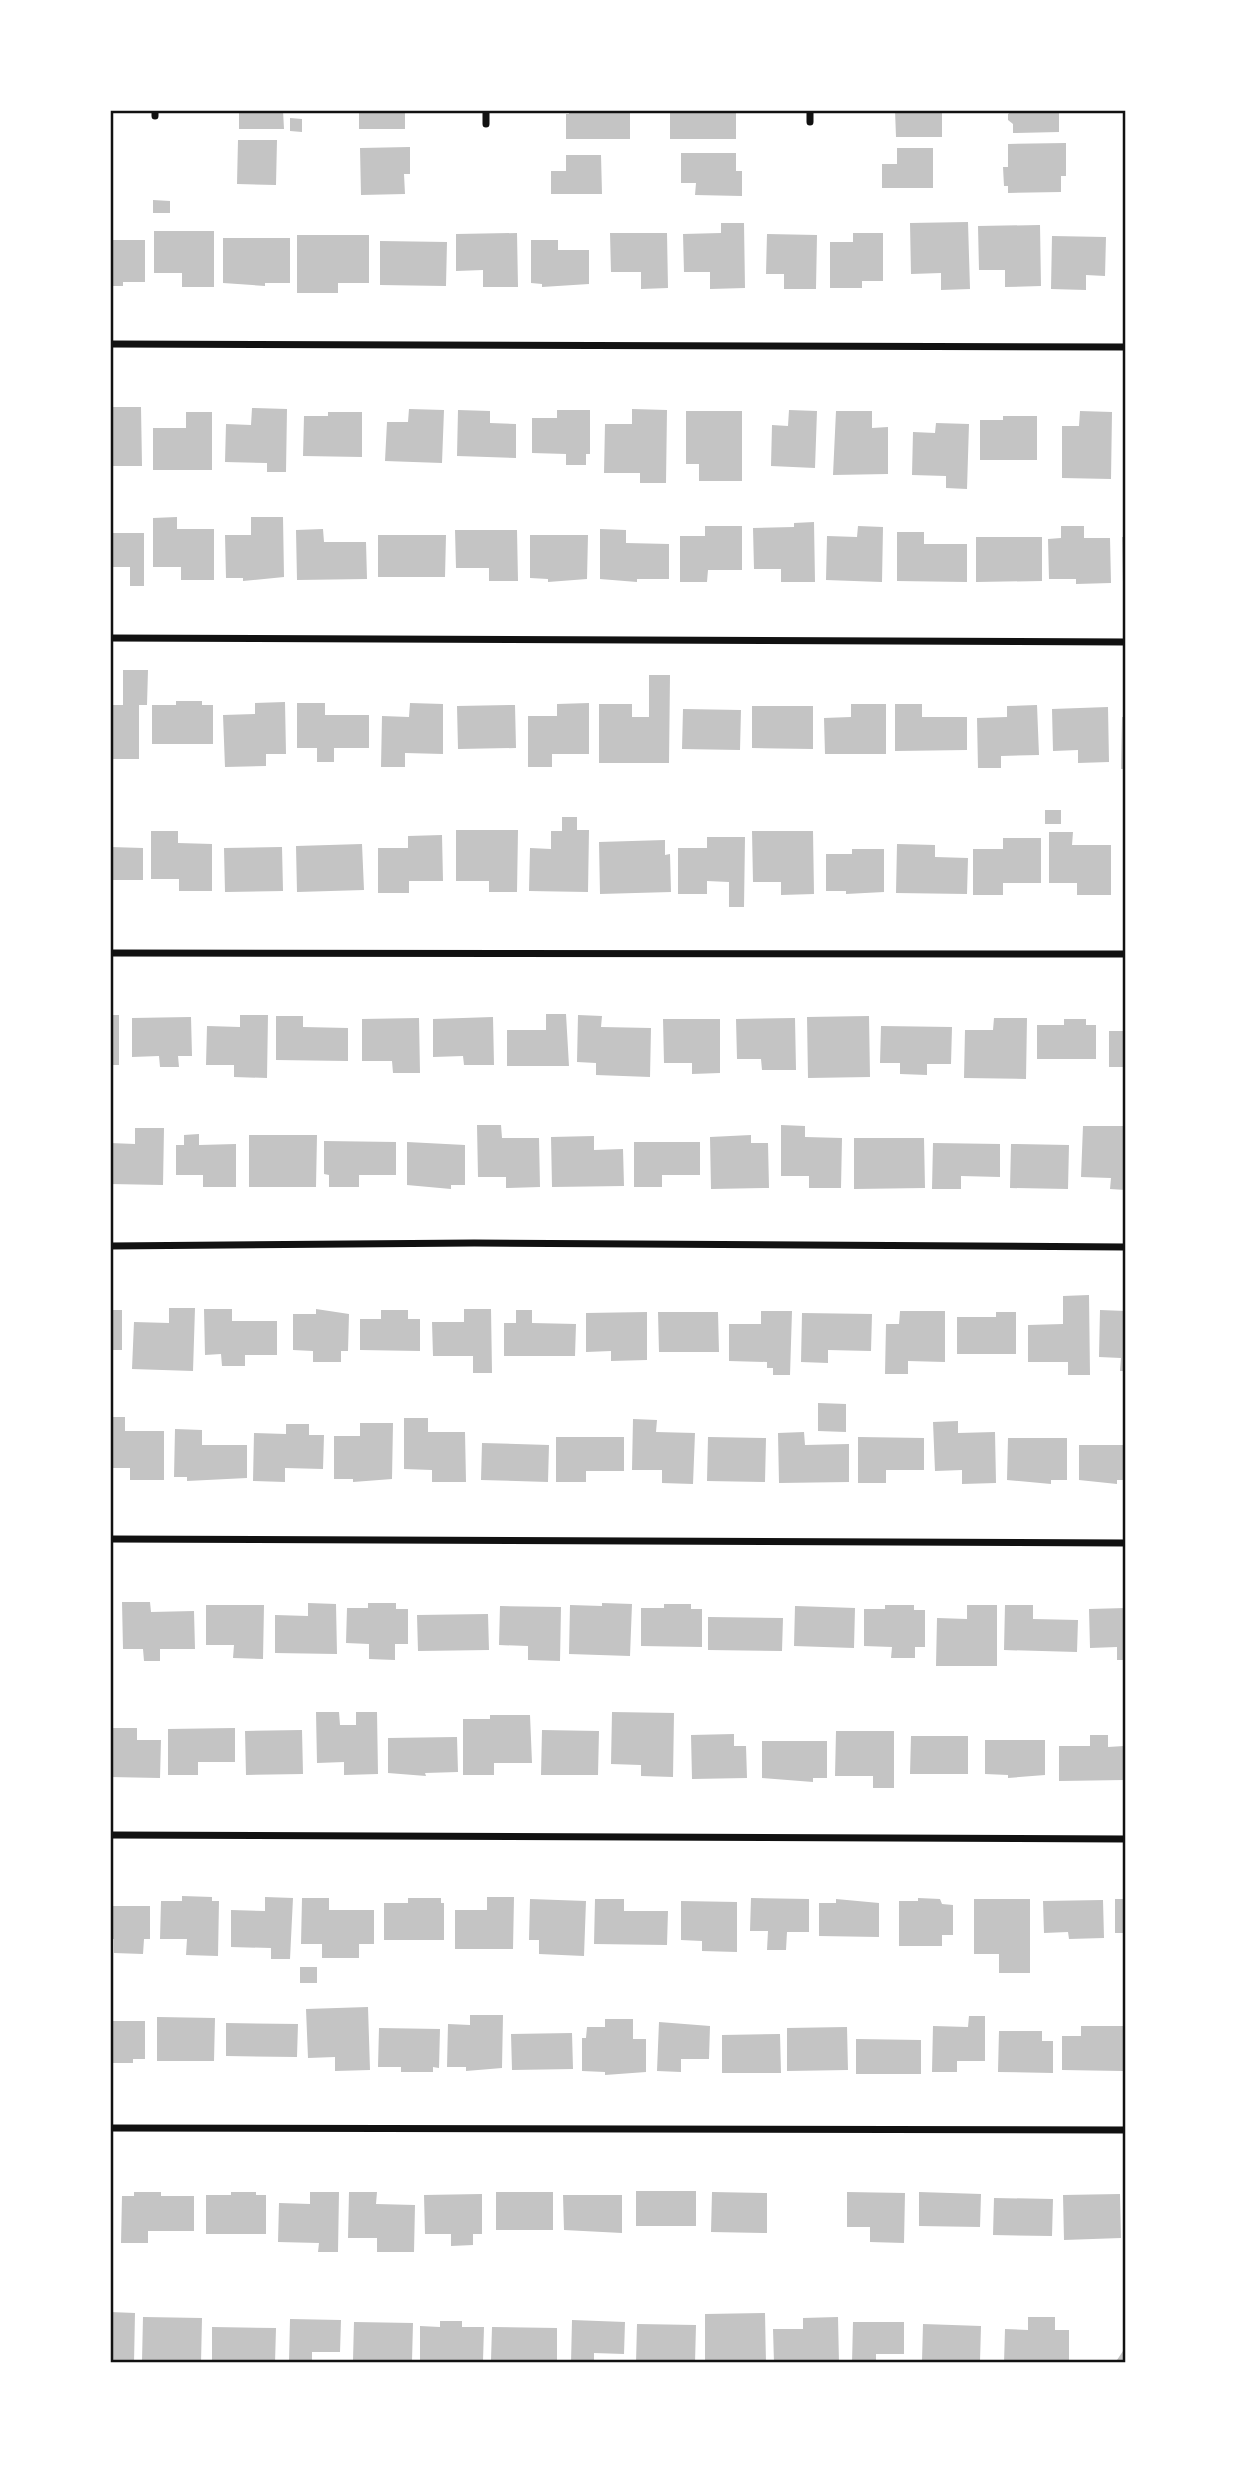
<svg xmlns="http://www.w3.org/2000/svg" width="1236" height="2473" viewBox="0 0 1236 2473" font-family="'Source Serif 4',serif">
  <style>
    .building { fill: #c4c4c4 }
    .lines { fill: none; stroke-linecap: round; stroke-linejoin: round }
    .minor { stroke: #111; stroke-width: 7 }
    .neatline { fill: none; stroke: #111; stroke-width: 2.5 }
  </style>
  <rect width="100%" height="100%" fill="#fff"/>
  <path class="building" d="M239,110H283L284,129H239Z
    M359,110H405V129H359Z
    M569,110H630V139H566V114H569Z
    M670,110H736V139H670Z
    M895,110H942V137H896Z
    M1013,110H1059V132L1013,133V124L1008,120V114Z
    M290,118L302,119V132L290,131Z
    M238,140H277L276,185L237,184Z
    M1066,143V176H1061V192L1008,193V186H1004L1003,167H1008V144Z
    M410,147V174H404L405,194L361,195L360,148Z
    M897,148H933V188H882V164H897Z
    M681,153H736V171H742V196L695,195L696,183H681Z
    M566,155H601L602,194H551V171H566Z
    M153,200L170,201V213H153Z
    M968,222L970,289L941,290V273L911,274L910,223Z
    M721,223H744L745,288L710,289V272H684L683,234L721,233Z
    M1040,225L1041,286L1005,287V270H979L978,226Z
    M154,231H214V287H182V273H154Z
    M517,233L518,287H483V270L456,271V234Z
    M610,233H667L668,288L641,289V272H611Z
    M853,233H883V281H862V288H830V242H853Z
    M767,234L817,235L816,289H784V274H766Z
    M297,235H369V283H338V293H297Z
    M1052,236L1106,237L1105,276L1086,275V290L1051,289Z
    M223,238H290V283H265V286L223,283Z
    M110,240H145V282H123V286H110Z
    M531,240H558V250H589V284L542,287V284L531,283Z
    M380,241L447,242L446,286L380,285Z
    M110,407H141L142,466H110Z
    M252,408L287,409L286,472H267V463L225,462L226,424L251,425Z
    M409,409L444,410L442,463L385,461L387,422H408Z
    M632,409L667,410L666,483H640V473H604L605,424H632Z
    M458,410L490,411V423L516,424V458L457,456Z
    M557,410H590V454H586V465H566V454L532,453V418H557Z
    M789,410L817,411L815,468L771,466L772,425L788,426Z
    M686,411H742V481H699V464H686Z
    M836,411H872V428L888,427V474L833,475Z
    M1080,411L1112,412L1111,479L1062,478V426H1079Z
    M186,412H212V470H153V428H186Z
    M328,412H362V457L303,456L304,416H328Z
    M1003,416H1037V460H980V420H1003Z
    M936,423L969,424L967,489L946,488V476L912,475L913,432L935,433Z
    M177,517V529H214V580H181V567H153V518Z
    M251,517H283L284,577L243,581V578H226L225,535H251Z
    M814,522L815,582H781V569H754L753,528L794,527V523Z
    M705,526H742V570H708L707,582H680V536H705Z
    M858,526L883,527L882,582L826,580L827,536L857,537Z
    M1061,526H1084V538H1110L1111,583L1076,584V579H1049L1048,539L1061,538Z
    M323,529L324,542H366L367,579L297,580L296,530Z
    M600,529L626,530V543L669,544V579H637V582L600,579Z
    M455,530H517L518,581H489V568H456Z
    M897,532H924V544H967V582L897,581Z
    M110,533H144V586H130V567H110Z
    M378,535H446L445,577H378Z
    M530,535H588L587,579L548,582V579L530,578Z
    M976,537H1042V581L976,582Z
    M1122,537H1126V583H1123Z
    M123,670H148L147,705H139V759H111L110,705H123Z
    M649,675H670L669,763H599V704H632V717H649Z
    M176,701H202V705H213V744H152V705H176Z
    M285,702L286,754H266V766L225,767L223,715L255,714V703Z
    M297,703H325V715H369V748H334V762H317V748H297Z
    M410,703L443,704V754L405,753V767H381L382,716L409,717Z
    M589,703V754H552V767H528V716H557V704Z
    M851,704H886V754H825L824,718L851,717Z
    M895,704H922V717H967V750L895,751Z
    M515,705L516,748L458,749L457,706Z
    M1037,705L1039,755L1001,756V768H978L977,718L1007,717V706Z
    M752,706H813V749L752,748Z
    M1108,707L1109,762L1078,763V750L1053,751L1052,709Z
    M683,709L741,710L740,750L682,749Z
    M1122,717H1126V769H1121Z
    M1045,810H1061V824H1045Z
    M562,817H577V830H589L588,892L529,891L530,848L551,849V831H562Z
    M456,830H518L517,892H489V881H456Z
    M151,831H178V843L212,844V891H179V879H151Z
    M752,831H813L814,894L781,895V882H753Z
    M1049,832H1073L1072,845H1111V895H1077V883H1049Z
    M442,835L443,881H409V893H378V848H408V836Z
    M707,837H745L744,907H729V882L707,881V894H678V848H707Z
    M1003,838H1041V883H1003V895H973V849H1003Z
    M665,840V855L670,854L671,892L600,894L599,842Z
    M362,844L364,890L297,892L296,846Z
    M897,844L935,845V857L968,858L967,894L896,893Z
    M110,847L143,848V880H110Z
    M282,847L283,891L225,892L224,848Z
    M852,849H884V892L846,894V891H826V854H852Z
    M1126,851V890H1123V852Z
    M546,1014H566L569,1066H507V1030H546Z
    M110,1015H119V1065H110Z
    M240,1015H268L267,1078L234,1077V1065H206L207,1026L240,1027Z
    M578,1015L602,1016L601,1027L651,1028L650,1077L596,1075V1063L577,1062Z
    M276,1016H303V1027L348,1028V1061L276,1060Z
    M869,1016L870,1077L808,1078L807,1017Z
    M191,1017L192,1056H178L179,1067H160L159,1056L132,1057V1018Z
    M493,1017L494,1065H464L463,1056L433,1057V1019Z
    M419,1018L420,1073H393L392,1061H362V1019Z
    M795,1018L796,1070H762L761,1059H737L736,1019Z
    M994,1018H1027L1026,1079L964,1078L965,1030H993Z
    M663,1019H720V1073L692,1074V1063H664Z
    M1064,1019H1086V1025H1096V1059H1037V1025H1064Z
    M881,1026L952,1027L951,1064H927V1075L900,1074V1063H880Z
    M1109,1031H1126V1067H1109Z
    M477,1125H501L502,1138H539L540,1187L506,1188V1177H478Z
    M781,1125L805,1126V1137L842,1138L841,1188H809V1176H781Z
    M1083,1126H1126V1190L1110,1189L1111,1178L1081,1177Z
    M135,1128H164L163,1185L110,1184V1143L135,1144Z
    M199,1134V1145L236,1144V1187H203V1175H176V1145H184V1135Z
    M249,1135H317L316,1187H249Z
    M751,1135V1143H768L769,1188L711,1189L710,1137Z
    M594,1136V1150L623,1149L624,1186L552,1187L551,1137Z
    M854,1138H924L925,1188L854,1189Z
    M324,1141L396,1142V1175H359V1187H329V1175L324,1174Z
    M407,1142L465,1145V1185H451V1189L407,1185Z
    M634,1142H700V1175H662V1187H634Z
    M933,1143L1000,1144V1177L961,1176V1189H932Z
    M1011,1144L1069,1145L1068,1189L1010,1188Z
    M1089,1295L1090,1375H1068V1362H1028V1325L1063,1324V1296Z
    M169,1308H195L193,1371L132,1369L134,1322L169,1323Z
    M204,1309H232V1321H277V1355H245V1366H222L221,1354L205,1355Z
    M316,1309L349,1314L348,1351H341V1362H313V1351L293,1350V1314H316Z
    M464,1309H491L492,1373H473V1356H433L432,1322H464Z
    M110,1310H122V1350H110Z
    M381,1310H408V1319H420V1351L360,1350V1319H381Z
    M516,1310H532V1323L576,1324L575,1356H504V1323H516Z
    M1100,1310L1126,1311V1371H1120L1121,1358L1099,1357Z
    M761,1311H792L790,1375H773V1368H767V1362L729,1361V1324H761Z
    M900,1311H945V1362L908,1361V1374H885L886,1324H899Z
    M647,1312V1360L611,1361V1351L586,1352V1313Z
    M658,1312H718L719,1352H659Z
    M996,1312H1016V1354H957V1317H996Z
    M802,1313L872,1314L871,1351L828,1350V1363L801,1362Z
    M818,1403L846,1404V1432L818,1431Z
    M110,1417H125V1431H164V1480H130V1468H110Z
    M404,1418H428V1432H465L466,1482H432V1470L404,1469Z
    M633,1419L657,1420L656,1432L695,1433L693,1484L662,1483V1470H632Z
    M958,1421V1433L995,1432L996,1483L962,1484V1470L935,1471L933,1422Z
    M360,1423H393L392,1479L353,1482V1479H334V1436H360Z
    M286,1424H309V1435H324L323,1469L285,1468V1482L253,1481L254,1433L286,1434Z
    M175,1429L202,1430V1445H247V1478L187,1481V1477H174Z
    M804,1432L805,1445L849,1444V1482L779,1483L778,1433Z
    M556,1437H624V1471H586V1482H556Z
    M708,1437L766,1438L765,1482L707,1481Z
    M858,1437L924,1438V1470H886V1483H858Z
    M1008,1438H1067V1480H1051V1484L1007,1480Z
    M482,1443L549,1445L548,1482L481,1480Z
    M1079,1445H1126V1480H1117V1484L1079,1480Z
    M122,1602H150L151,1612L194,1611L195,1649H160V1661H144L143,1649H123Z
    M308,1603L336,1604L337,1654L275,1653V1615L308,1616Z
    M368,1603H396V1609H408V1644H395V1660L369,1659V1644L346,1643L347,1608H368Z
    M602,1603L632,1604L630,1656L569,1654L570,1605L602,1606Z
    M664,1604H691V1609H702V1647L641,1646V1608H664Z
    M206,1605H264L263,1659L233,1658L234,1645H206Z
    M885,1605H914V1610H925V1647H915V1658H891L892,1647L864,1646V1609H885Z
    M967,1605H997V1666H936L937,1618L967,1619Z
    M1005,1605H1033V1619L1078,1620L1077,1652L1004,1650Z
    M500,1606L561,1607L560,1661L528,1660V1646L499,1645Z
    M795,1606L855,1608L854,1648L794,1646Z
    M1126,1608V1660H1117V1647L1090,1648L1089,1609Z
    M488,1614L489,1650L418,1651L417,1615Z
    M708,1617L783,1618L782,1651L708,1650Z
    M316,1712H339L340,1725H356V1712H377L378,1774L344,1775V1762L317,1763Z
    M612,1712L674,1713L673,1777L641,1776V1765L611,1764Z
    M490,1715H530L532,1763H494V1775H463V1719H490Z
    M110,1728H137V1740H161L160,1778L110,1777Z
    M235,1728V1762H198V1775H168V1729Z
    M302,1730L303,1774L246,1775L245,1731Z
    M542,1730L599,1731L598,1775H541Z
    M836,1731H894V1788H873V1776H835Z
    M734,1734V1746H746L747,1778L692,1779L691,1735Z
    M1090,1735H1108V1747L1124,1746V1780L1059,1781V1746H1090Z
    M911,1736H968V1774H910Z
    M457,1737L458,1772L425,1773L426,1776L388,1773V1738Z
    M985,1740H1045V1775L1008,1778V1775L985,1774Z
    M762,1741H827V1778H813V1782L762,1778Z
    M182,1896L212,1897V1901H219L218,1956L186,1955L187,1939H160L161,1901H182Z
    M265,1897L293,1898L290,1959H271V1948L231,1947V1910L265,1911Z
    M487,1897H514L513,1949H455V1910H487Z
    M302,1898H329V1910H374V1944H359V1958H322V1944H301Z
    M408,1898H441V1903H444V1940H384V1903H408Z
    M751,1898L809,1899V1932H787L786,1950H767L768,1931H750Z
    M918,1898L940,1899L942,1904L953,1905V1935H942V1946H899V1901H918Z
    M530,1899L586,1901L584,1956L539,1954V1940H529Z
    M595,1899H624V1911H668L667,1945L594,1944Z
    M836,1899L879,1903V1937L819,1936V1903H836Z
    M974,1899H1030V1973H999V1954H974Z
    M1115,1899H1126V1933H1115Z
    M1103,1900L1104,1938L1069,1939L1068,1932L1044,1933L1043,1901Z
    M681,1901L737,1902V1952L702,1951V1941L681,1940Z
    M110,1906H150V1939H144L143,1954L114,1953V1939H110Z
    M300,1967H317V1983H300Z
    M368,2007L370,2070L335,2071V2057L308,2058L306,2009Z
    M470,2015H503L502,2068L466,2071V2067H447L448,2024L470,2025Z
    M969,2016H985V2061H957V2072H932L933,2026L968,2027Z
    M157,2017L215,2018L214,2061H157Z
    M605,2019H633V2039H646V2072L605,2075V2072L582,2071V2038H586L587,2027H605Z
    M110,2021H145V2059H133V2063H110Z
    M659,2022L710,2026L709,2059H681V2072L657,2071Z
    M226,2023L298,2024L297,2057L226,2056Z
    M1081,2026H1123V2071L1062,2070V2036H1081Z
    M847,2027L848,2070L787,2071V2028Z
    M379,2028L440,2029L439,2068L433,2067V2072H401V2067H378Z
    M999,2031H1042V2041H1053V2073L998,2072Z
    M572,2033L573,2069L512,2070L511,2034Z
    M780,2034L781,2073H722V2035Z
    M856,2039L921,2040V2074H856Z
    M636,2191H696V2226H636Z
    M134,2192H161V2196H194V2231H148V2243H121L122,2196H134Z
    M231,2192H256V2195H266V2234H206V2195H231Z
    M310,2192H339L338,2252H318L319,2243L278,2242L279,2203L310,2204Z
    M349,2192H377L376,2204L415,2205L414,2252H377V2238H348Z
    M496,2192H553V2230H496Z
    M712,2192L767,2193V2233L711,2232Z
    M847,2192L905,2193L904,2243L870,2242V2227H847Z
    M919,2192L981,2194L980,2227L919,2226Z
    M482,2194V2234H473V2245L451,2246V2234H425L424,2195Z
    M1120,2194L1121,2238L1064,2240L1063,2195Z
    M563,2195H622V2233L564,2230Z
    M994,2198L1053,2199L1052,2236L993,2235Z
    M110,2312L135,2313L134,2363H110Z
    M765,2313L766,2363H705V2314Z
    M143,2317L202,2318L201,2363L142,2361Z
    M838,2317L839,2363H774L773,2329H803V2318Z
    M1028,2317H1055V2330H1069V2363H1004L1005,2329L1028,2330Z
    M290,2319L341,2320L340,2352H312V2363H289Z
    M572,2320L625,2322L624,2354L594,2353V2363H571Z
    M440,2321H462V2327H484L483,2361L447,2363V2360H420V2326L440,2327Z
    M354,2322L413,2323L412,2361L353,2360Z
    M853,2322H904V2354H876V2363H852Z
    M637,2324L696,2325L695,2363H636Z
    M923,2324L981,2326L980,2361H922Z
    M212,2327L276,2328L275,2363L212,2362Z
    M492,2327L557,2328V2361L491,2360Z
    M1123,2351L1126,2363H1115Z"/>
  <g class="lines">
    <path class="minor" d="M155,110V116
      M486,110V124
      M810,122V110
      M110,344L1126,347
      M110,638L1126,642
      M110,953L1126,954
      M110,1246L474,1243L1126,1247
      M110,1539L1126,1543
      M110,1835L1126,1839
      M110,2128L1126,2130"/>
  </g>
  <rect width="1236" height="2473" fill="none" stroke="#ffffff" stroke-width="224"/>
  <rect x="112" y="112" width="1012" height="2249" class="neatline"/>
</svg>
